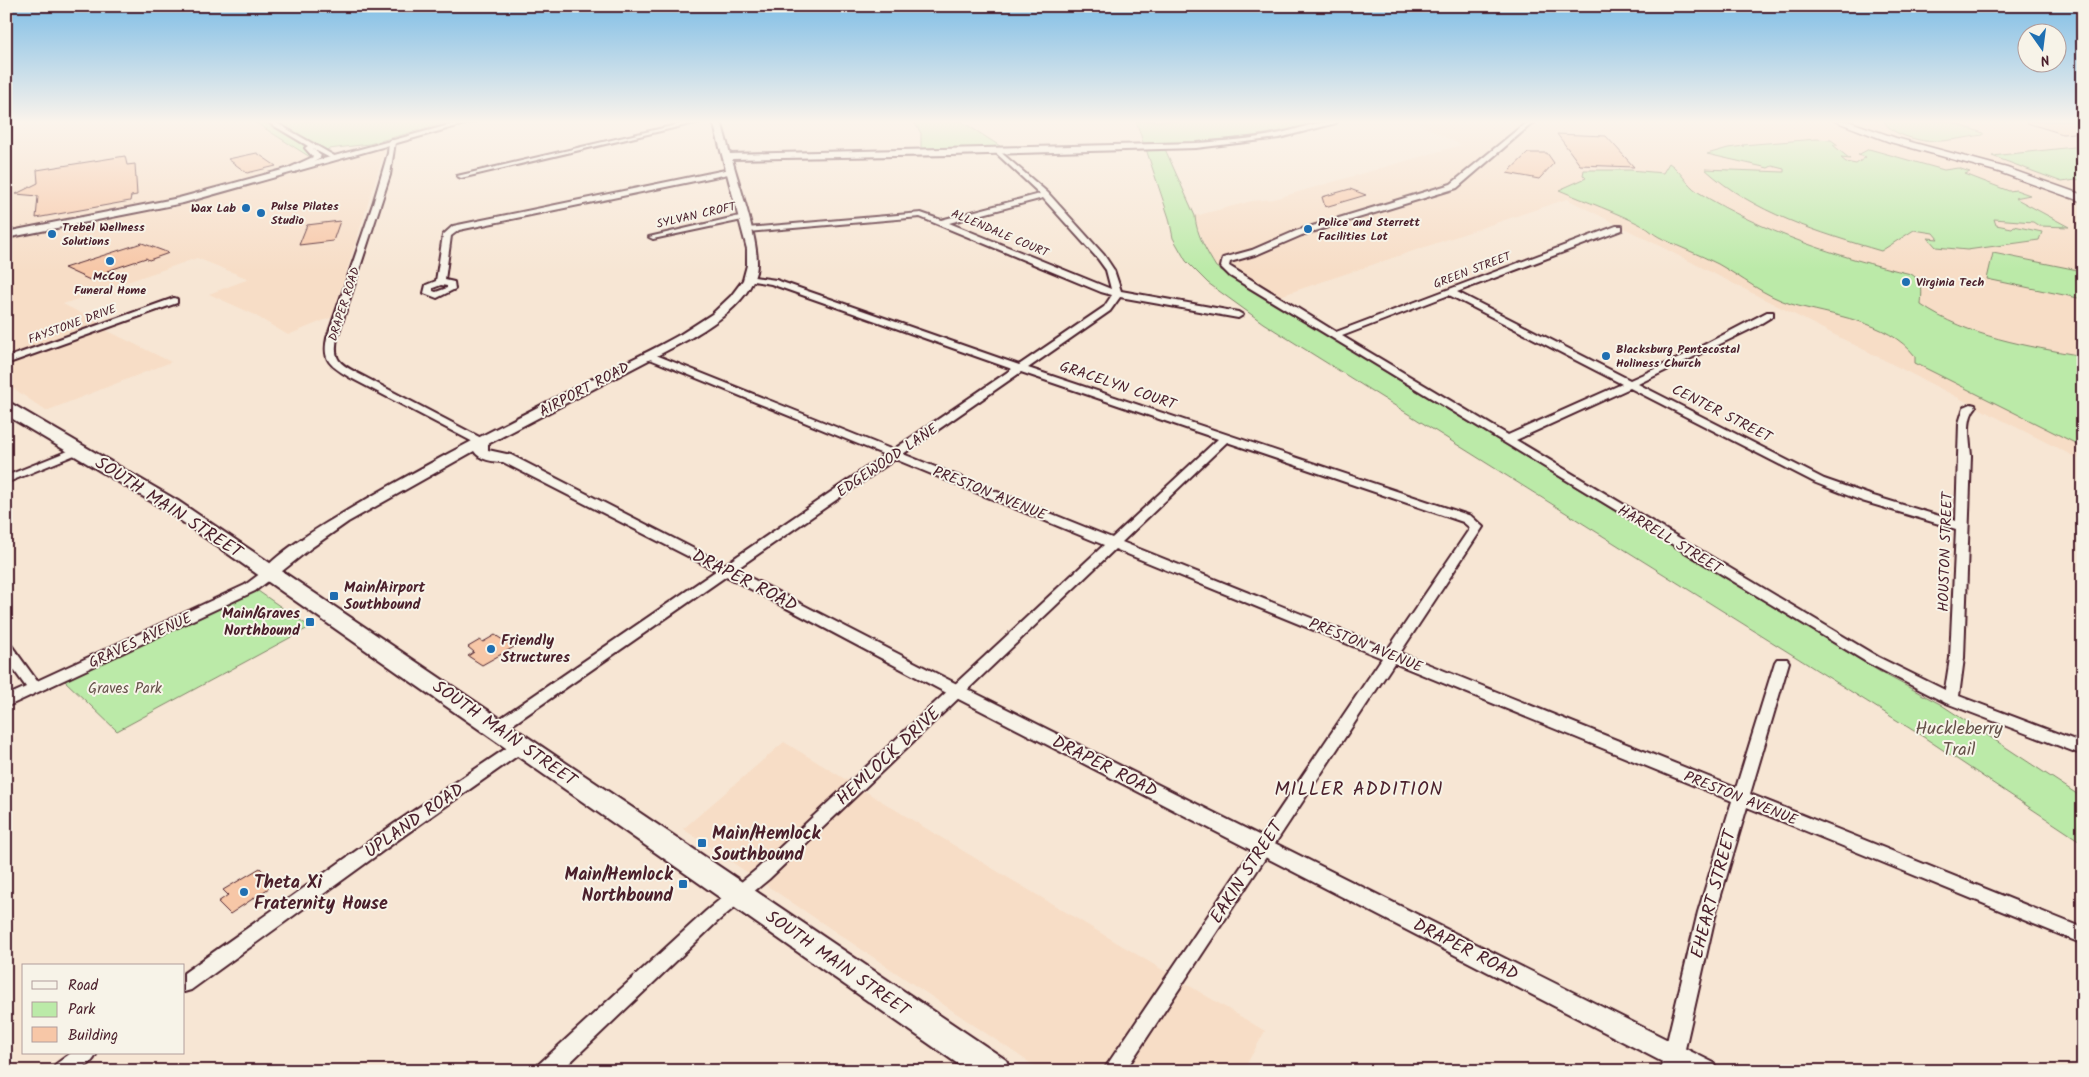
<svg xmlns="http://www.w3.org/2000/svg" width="2089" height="1077" viewBox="0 0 2089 1077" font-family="Kalam,sans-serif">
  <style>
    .built { fill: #f7ddc6 }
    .green { fill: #bbeaa8; stroke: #82846a }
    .building { fill: #f7c7a7; stroke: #4a1f2b }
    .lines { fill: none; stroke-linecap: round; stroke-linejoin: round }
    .minor-casing { stroke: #4a1f2b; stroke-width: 4 }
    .tertiary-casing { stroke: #4a1f2b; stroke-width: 4 }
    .secondary-casing { stroke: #4a1f2b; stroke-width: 3 }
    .primary-casing { stroke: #4a1f2b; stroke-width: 4 }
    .minor { fill: #f7f3e8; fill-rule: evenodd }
    .tertiary { fill: #f7f3e8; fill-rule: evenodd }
    .secondary { fill: #f7f3e8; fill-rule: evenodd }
    .primary { fill: #f7f3e8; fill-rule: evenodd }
    .poi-dot { fill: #1f6fb2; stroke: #f7f3e8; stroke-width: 2 }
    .labels { text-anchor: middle; stroke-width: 4; stroke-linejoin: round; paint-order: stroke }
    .far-poi-label { font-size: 12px; font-weight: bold; fill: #4a1f2b; stroke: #f7f3e8; text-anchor: start }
    .far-street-label { font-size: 12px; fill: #4a1f2b; stroke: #f7f3e8 }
    .street-label { font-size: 15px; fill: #4a1f2b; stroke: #f7f3e8 }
    .poi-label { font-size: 15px; font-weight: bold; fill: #4a1f2b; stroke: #f7f3e8; text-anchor: start }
    .park-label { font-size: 15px; fill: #66524a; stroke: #f7f3e8 }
    .near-street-label { font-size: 18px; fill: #4a1f2b; stroke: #f7f3e8 }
    .near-park-label { font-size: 18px; fill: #66524a; stroke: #f7f3e8 }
    .near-poi-label { font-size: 18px; font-weight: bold; fill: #4a1f2b; stroke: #f7f3e8; text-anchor: start }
    .near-neighbourhood-label { font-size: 19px; letter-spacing: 1px; fill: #4a1f2b; stroke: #f7f3e8 }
  </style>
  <rect width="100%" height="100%" fill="#f7e6d4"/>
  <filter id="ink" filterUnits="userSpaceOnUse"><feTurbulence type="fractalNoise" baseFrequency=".02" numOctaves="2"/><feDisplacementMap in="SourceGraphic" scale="10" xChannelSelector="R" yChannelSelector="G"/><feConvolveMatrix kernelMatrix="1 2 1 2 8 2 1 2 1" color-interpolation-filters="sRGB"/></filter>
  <g filter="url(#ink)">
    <path class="built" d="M6,121H253L310,157L294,164L164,201L6,231Z
      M1414,121H2083V461L1567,199L1268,300L1216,267L1208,254L1196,224L1195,216L1252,201L1274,199L1461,145Z
      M386,147L332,317L288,335L251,313L209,294L249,279L197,258L63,304L102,324L108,331L171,362L46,411L6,383V239L175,207Z
      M784,742L965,852L1265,1031L1243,1071H1042L683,829Z"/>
    <path class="green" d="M253,121H447L449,122L369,144L329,149L310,157Z
      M913,121H961L1003,148L921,150V133Z
      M1136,121H1321C1263,138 1204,143 1144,145Z
      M1884,121H1948L1983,133V135C1967,137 1941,143 1925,141C1912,139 1889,133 1884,121Z
      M1817,139L1831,140L1838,145H1833L1850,159L1841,158L1846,162L1856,164L1866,157L1858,155L1869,149L1944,170L1958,168L1970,172L1965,174L2009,191L2016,190L2030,195L2015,198L2069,227L2039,226L2033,222L1994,219L1996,225L2012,228L2014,226L2042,232L2039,240L1967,250L1936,247L1928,238L1938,239L1933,233L1914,230L1881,251C1820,233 1753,213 1705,169L1784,172V169L1772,166L1768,168L1707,154L1728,148L1744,146L1742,145Z
      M2083,146V179L2062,182L1992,156Z
      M1146,149H1165L1195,216C1196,234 1207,252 1216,267L1410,387L1882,673L1940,704L2083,798V843L1922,736L1263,323L1208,283L1186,261L1173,238L1169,218Z
      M1669,163C1681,171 1686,184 1698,192C1762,232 1838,257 1911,274C1924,282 1922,290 1921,305C1968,337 2027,346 2083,356V447L1915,363V356C1887,320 1832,316 1791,304C1763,295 1743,278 1718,264C1699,254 1678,247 1659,237C1653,234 1649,229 1643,226C1616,212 1587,202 1559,190L1586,178L1583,175L1584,170H1630L1663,173Z
      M1993,253L2083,271V299L1987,279Z
      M258,591L310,627L117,731L63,679L251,592Z"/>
    <path class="building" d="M2028,121H2083V132L2063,134L2027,123Z
      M1557,134L1606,136L1634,167L1580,165Z
      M257,153L276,166L247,173L228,159Z
      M1528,153H1547L1554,163L1539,179L1507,173Z
      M125,156L127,165L135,164L137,195L131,196L130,201L36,218L38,196L16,194L38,183L37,170Z
      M1350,189L1366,195L1325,207L1322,197Z
      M340,221L333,241L299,245L307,225Z
      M142,243L169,253L149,260L146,258L107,271L111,273L90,280L64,268Z
      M495,635L514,647L482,665L468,656L474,652L468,647L480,640L483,642Z
      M260,868L275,884L230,914L218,902L228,895L223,890Z"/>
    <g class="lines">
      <defs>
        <path id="minor" d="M266,121H273L338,158L332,159L313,149L321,156L319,159L295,172H289V168L313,157L305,148L308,146Z
          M693,121H703L461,178L457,176Z
          M1528,121H1535L1457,188L1302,235L1258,254L1230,262L1229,266L1336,332L1616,226H1622V230L1457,292L1630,380L1677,359L1767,312H1773V316L1755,327L1638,384L1824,479L1870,495L1956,521L1959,423L1964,407L1971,404L1975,405L1976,407C1965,419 1970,441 1971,456L1964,658L1959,696L2083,743V755L1946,703L1868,663L1230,276L1221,267L1223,258L1252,250L1296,231L1451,184ZM1449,295L1622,384L1508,435L1342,336ZM1630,388L1816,483L1862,501L1956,529L1950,658L1945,690L1878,657L1516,440Z
          M392,140L395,142L390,175L337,338C333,360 339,363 357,373L485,440L487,442L485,444H477L349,377C331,366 322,361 327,338L373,204L388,153L389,142Z
          M998,150L1048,193L1104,255L1114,270L1121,291L1238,312L1243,315L1238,318L1120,297L1110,311L1028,368L1471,516L1483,527L1400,653L1736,788L1775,662L1777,659H1787L1789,662L1750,794L2083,928V944L1747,807L1716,912L1680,1071H1660L1698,912L1732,801L1394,663L1125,1071H1103L1382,658L1115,549L769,879L718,921L561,1071H536L539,1064L706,911L757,869L1104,545L895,459L502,732L497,734L492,732L489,728L492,724L885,455L645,357V353H651L893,450L1012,369L771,284L747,280V276L776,280L1019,365L1104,307L1112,295L1101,292L920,217L747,232L743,230L747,228L921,213L941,220L1040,194L996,153L995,152ZM1043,198L1098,259L1106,270L1111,289L949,223ZM1021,372L1218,439L1112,538L903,454ZM1227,442L1463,522L1470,528L1388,649L1122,542Z
          M730,169L734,171L733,173L459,230L451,236L445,280L454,282L455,289L437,298L424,293L426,285L436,281L443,235L453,226ZM441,285L447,286V288L436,292L433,291V288Z
          M744,215L748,217L747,219L653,239L649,237Z
          M174,298L177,299V303L6,364V358Z
          M78,447L84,450L82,452L6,483V476Z
          M270,569L275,570L276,573L275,576L255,591L6,707V696L26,687L6,659V643L11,645L37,681L245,585L265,570Z
          M522,739L527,741L530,745L527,749L406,834L191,990L184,992V973L394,824L517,741Z
          M71,1053H97C88,1073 71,1071 53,1071L56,1064Z"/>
        <path id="tertiary" d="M464,121H475L183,203L6,238V232L179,198Z
          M713,121H721L730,154L1196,143C1224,141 1253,139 1281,133C1299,129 1318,121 1337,121L1336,123L1279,138L1196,148L951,155L732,159C739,186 762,248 756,272C748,303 714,324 689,339L488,444V450L511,455L953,682L1714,1063L1717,1071H1680L941,690L711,568L503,462C494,462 479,460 474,451L348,522L311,548L276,576H264L262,573C275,553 326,523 348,510C428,462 513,420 596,377C624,363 653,350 681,334L712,314L731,296L743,280L747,265V249Z"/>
        <path id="secondary" d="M1835,121H1848L1896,138L2007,168L2083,195V202L1999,172L1890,142Z"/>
        <path id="primary" d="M6,403L12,404L178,501L1006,1060L1011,1071H968L164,509L6,415Z"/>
      </defs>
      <use href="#minor" class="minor-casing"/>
      <use href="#tertiary" class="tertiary-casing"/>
      <use href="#secondary" class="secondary-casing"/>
      <use href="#primary" class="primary-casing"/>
      <use href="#minor" class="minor"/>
      <use href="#tertiary" class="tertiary"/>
      <use href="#secondary" class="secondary"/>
      <use href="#primary" class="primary"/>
    </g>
  </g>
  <linearGradient id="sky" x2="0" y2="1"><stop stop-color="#80bee6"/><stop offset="0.45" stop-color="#fbf4ec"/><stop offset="1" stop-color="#fbf4ec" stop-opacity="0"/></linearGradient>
  <rect width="2089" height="271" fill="url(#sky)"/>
  <g class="poi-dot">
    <circle cx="246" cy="208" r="5"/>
    <circle cx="261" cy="213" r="5"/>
    <circle cx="1308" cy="229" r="5"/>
    <circle cx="52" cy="234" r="5"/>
    <circle cx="110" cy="261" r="5"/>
    <circle cx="1906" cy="282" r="5"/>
    <circle cx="1606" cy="356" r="5"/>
    <rect x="329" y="591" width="10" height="10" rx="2.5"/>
    <rect x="305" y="617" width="10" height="10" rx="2.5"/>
    <circle cx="491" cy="649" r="5"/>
    <rect x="697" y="838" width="10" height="10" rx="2.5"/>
    <rect x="678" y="879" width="10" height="10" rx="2.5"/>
    <circle cx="244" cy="892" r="5"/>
  </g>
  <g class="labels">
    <g class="far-poi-label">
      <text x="271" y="210">Pulse Pilates<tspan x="271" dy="14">Studio</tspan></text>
      <text x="236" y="212" text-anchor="end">Wax Lab</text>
      <text x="1318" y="226">Police and Sterrett<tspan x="1318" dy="14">Facilities Lot</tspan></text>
      <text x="62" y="231">Trebel Wellness<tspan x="62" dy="14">Solutions</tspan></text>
      <text x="110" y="280" text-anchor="middle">McCoy<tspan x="110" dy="14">Funeral Home</tspan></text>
      <text x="1916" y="286">Virginia Tech</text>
      <text x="1616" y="353">Blacksburg Pentecostal<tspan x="1616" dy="14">Holiness Church</tspan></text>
    </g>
    <g class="far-street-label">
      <text transform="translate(696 215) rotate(-13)" y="4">SYLVAN CROFT</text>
      <text transform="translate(1000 233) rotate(23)" y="4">ALLENDALE COURT</text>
      <text transform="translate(1472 270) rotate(-21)" y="4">GREEN STREET</text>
      <text transform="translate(344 304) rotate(-72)" y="4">DRAPER ROAD</text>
      <text transform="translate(72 324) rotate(-20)" y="4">FAYSTONE DRIVE</text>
    </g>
    <g class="street-label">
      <text transform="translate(1118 385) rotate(19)" y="5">GRACELYN COURT</text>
      <text transform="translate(584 389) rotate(-28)" y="5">AIRPORT ROAD</text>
      <text transform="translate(1722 413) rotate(27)" y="5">CENTER STREET</text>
      <text transform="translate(887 460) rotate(-34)" y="5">EDGEWOOD LANE</text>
      <text transform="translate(990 493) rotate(22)" y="5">PRESTON AVENUE</text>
      <text transform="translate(1670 539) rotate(31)" y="5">HARRELL STREET</text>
      <text transform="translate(1945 552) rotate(-88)" y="5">HOUSTON STREET</text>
      <text transform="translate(140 640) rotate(-25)" y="5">GRAVES AVENUE</text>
      <text transform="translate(1366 645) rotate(22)" y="5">PRESTON AVENUE</text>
      <text transform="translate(1741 798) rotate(22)" y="5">PRESTON AVENUE</text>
    </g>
    <g class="poi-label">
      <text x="344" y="592">Main/Airport<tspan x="344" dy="17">Southbound</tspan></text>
      <text x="300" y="618" text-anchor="end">Main/Graves<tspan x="300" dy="17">Northbound</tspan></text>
      <text x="501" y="645">Friendly<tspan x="501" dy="17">Structures</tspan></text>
    </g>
    <g class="park-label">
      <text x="125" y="693">Graves Park</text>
    </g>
    <g class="near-street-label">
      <text transform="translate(169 507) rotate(33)" y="6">SOUTH MAIN STREET</text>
      <text transform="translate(745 580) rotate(27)" y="6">DRAPER ROAD</text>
      <text transform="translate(505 733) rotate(35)" y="6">SOUTH MAIN STREET</text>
      <text transform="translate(888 756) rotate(-43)" y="6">HEMLOCK DRIVE</text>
      <text transform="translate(1105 766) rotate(27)" y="6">DRAPER ROAD</text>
      <text transform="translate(414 820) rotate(-35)" y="6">UPLAND ROAD</text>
      <text transform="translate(1246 872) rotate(-57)" y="6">EAKIN STREET</text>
      <text transform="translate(1713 894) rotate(-75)" y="6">EHEART STREET</text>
      <text transform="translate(1466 949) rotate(27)" y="6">DRAPER ROAD</text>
      <text transform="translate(838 963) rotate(35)" y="6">SOUTH MAIN STREET</text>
    </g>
    <g class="near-park-label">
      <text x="1959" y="734">Huckleberry<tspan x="1959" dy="21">Trail</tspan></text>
    </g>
    <g class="near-poi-label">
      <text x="712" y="839">Main/Hemlock<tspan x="712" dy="21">Southbound</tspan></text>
      <text x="673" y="880" text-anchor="end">Main/Hemlock<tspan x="673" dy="21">Northbound</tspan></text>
      <text x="254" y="888">Theta Xi<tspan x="254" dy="21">Fraternity House</tspan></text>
    </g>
    <g class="near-neighbourhood-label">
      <text x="1359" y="795">MILLER ADDITION</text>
    </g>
  </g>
  <rect width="2089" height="1077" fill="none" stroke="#f7f3e8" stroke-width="25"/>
  <rect x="12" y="12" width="2064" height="1052" fill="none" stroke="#4a1f2b" stroke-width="2" filter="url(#ink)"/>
  <rect x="22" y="964" width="162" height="90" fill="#f7f3e8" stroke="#b29e9c"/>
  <rect x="32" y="981" width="25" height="8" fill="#f7f3e8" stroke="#b29e9c"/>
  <text x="68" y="990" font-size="15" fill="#4a1f2b">Road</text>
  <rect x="32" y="1002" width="25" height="15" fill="#bbeaa8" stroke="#b29e9c"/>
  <text x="68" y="1014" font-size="15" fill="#4a1f2b">Park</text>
  <rect x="32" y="1027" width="25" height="15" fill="#f7c7a7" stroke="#b29e9c"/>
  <text x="68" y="1040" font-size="15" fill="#4a1f2b">Building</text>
  <g transform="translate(2042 48) rotate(166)"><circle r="24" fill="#f7f3e8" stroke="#b29e9c"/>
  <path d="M0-4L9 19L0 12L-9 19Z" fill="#1f6fb2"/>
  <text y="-8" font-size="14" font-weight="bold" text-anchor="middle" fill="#4a1f2b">N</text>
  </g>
</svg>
